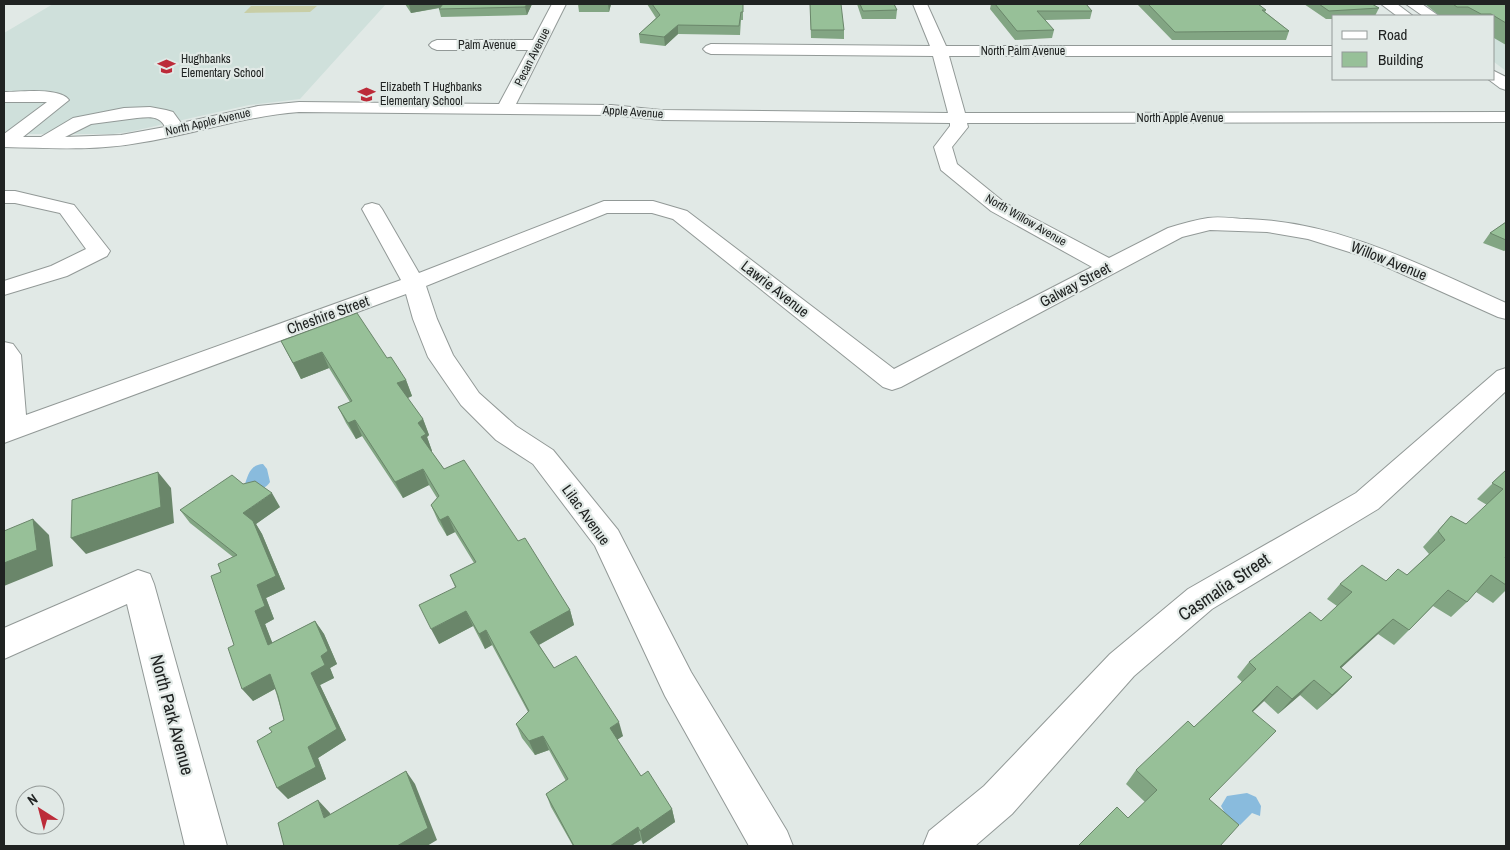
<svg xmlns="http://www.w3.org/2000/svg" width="1510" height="850" viewBox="0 0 1510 850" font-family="'Archivo Narrow',sans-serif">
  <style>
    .built { fill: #cfe0db }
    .green { fill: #c8cea6 }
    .water { fill: #89bbdd }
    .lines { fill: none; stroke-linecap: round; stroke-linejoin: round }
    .minor-casing { stroke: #929997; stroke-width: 2 }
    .minor { fill: #fff; fill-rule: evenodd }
    .wall { fill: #82a583 }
    .shaded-wall { fill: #6a866a }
    .building { fill: #97c098; stroke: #6a866a }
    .labels { text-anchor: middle; stroke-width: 4.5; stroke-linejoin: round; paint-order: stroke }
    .far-street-label { font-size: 12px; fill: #202322; stroke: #e1e9e6 }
    .far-poi-label { font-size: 12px; fill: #202322; stroke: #e1e9e6; text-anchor: start }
    .street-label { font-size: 15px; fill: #202322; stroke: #e1e9e6 }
    .near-street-label { font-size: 18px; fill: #202322; stroke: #e1e9e6 }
  </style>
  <rect width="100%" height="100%" fill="#e1e9e6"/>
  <path class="built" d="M53,4H386L300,99L249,105L129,132L113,134H4V33Z
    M1406,4H1506V71L1494,62V16H1424Z"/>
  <path class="green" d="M251,6H317L310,12L244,13Z"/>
  <path class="water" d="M263,464L267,469L270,482C264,492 253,488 244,487C248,476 249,465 263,464Z
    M1247,793L1256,797L1261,806L1260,816L1252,813L1240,825L1228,819L1221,806L1227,796Z"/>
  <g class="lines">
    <defs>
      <path id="minor" d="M552,4H566L516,104L611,105L661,110L948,113L933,56L711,54L706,52L703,49L706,46L711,44L930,46L913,4H927L946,46H1334V56H949L965,113L1506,112V122L967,123L968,127L952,147L957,164L1005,203L1109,258L1168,228C1181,224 1195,220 1208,218C1221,216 1234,219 1247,219C1340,222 1423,266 1506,303V319L1498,317L1362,256L1308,239L1267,232L1210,230L1182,237L901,387L892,390L883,387L673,219L652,213H607L426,286L437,319L453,355L479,393L516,426L553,450L618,530L691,672L787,831L793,846H749L665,696L595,546L533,464L496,440L461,405L428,357L413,319L406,294L4,443V342L13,344L21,355L26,415L401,280L362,209L365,205L372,203L379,205L382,209L419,273L604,201H653L687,211L894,369L1092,267L991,211L941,170L934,147L950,126V123L661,120L611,115L299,112C244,116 192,135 138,143C94,151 48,148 4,147V134L47,102H4V92C19,92 60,87 69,100L23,137H41L73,118L124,108L150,107L166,110L173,112L181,123L258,106L299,102L499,104L528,50H437L432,48L429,45L432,42L437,40H533ZM137,118C148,117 160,115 165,127L121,135L65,137L91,124Z
        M1381,4H1397L1413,16H1397Z
        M1406,4H1422L1439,16H1423Z
        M1494,71L1506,77V90L1500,88L1488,79H1494Z
        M4,191H15L74,205L110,251L107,256L67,276L4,295V281L51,266L86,249L60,213L15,203H4Z
        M1506,368V391L1378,509L1212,609L1134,676L1012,814L975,846H923L929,831L984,786L1110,654L1188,589L1356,493L1497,371Z
        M138,570L150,574L154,584L227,846H185L127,604L4,659V628Z"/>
    </defs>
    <use href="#minor" class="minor-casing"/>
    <use href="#minor" class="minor"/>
  </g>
  <path class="wall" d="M405,4H532L527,15L441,17L439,9L440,8L411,13Z
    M578,4H611L609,12H579Z
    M647,4H743V20H741L740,35L678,34L665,46L640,43L639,34L656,18Z
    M810,4L844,30V39L811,38Z
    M857,4H894L897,10L896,19H862Z
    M991,4H1086L1092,11L1090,19L1045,20L1054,30L1052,38L1015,40L990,9Z
    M1137,4H1258L1266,10L1265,12L1289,31L1286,40H1172Z
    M1304,4H1372L1379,8L1375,16H1334V19H1326Z
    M1425,4H1506V45L1494,38V16H1440Z
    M1506,222V250L1504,251L1483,243L1490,233Z
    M281,341L387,358L406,380L412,396L407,398L423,419L429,435L427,437L432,451H431L444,469L518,541L570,610L574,625L539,645L554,668L623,736L617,740L641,776L672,809L675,822L643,844L641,840L631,846H573L551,807L546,794L566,781L549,750L535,755L522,738L516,724L528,712L492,645L485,649L473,626L439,644L455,587L450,575L474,563L455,532L447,536L438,521L431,505L437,498L429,485L403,498L362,436L356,439L346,423L338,407L350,402L329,368L301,379Z
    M1506,470L1505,558L1506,559V590L1493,603L1476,592L1467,602L1451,617L1433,606L1394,645L1378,634L1341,668L1352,677L1337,692L1317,710L1300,695L1278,714L1264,701L1253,711L1128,818L1145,802L1126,784L1136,770L1194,727L1242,682L1237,677L1249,662L1321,621L1337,606L1327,599L1340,584L1386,581L1407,575L1429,554L1423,547L1451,516L1466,524L1487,505L1477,499Z
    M280,507L256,524L262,534L285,589L266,598L274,619L265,624L272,643L315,621L324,634L337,664L330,668L334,678L320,685L346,740L318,758L326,779L288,799L272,732L284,720L275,689L253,701L234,645L221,572L233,557L190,523L180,510Z"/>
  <path class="shaded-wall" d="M409,4H448V6L411,13Z
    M527,4H532L527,15L525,7Z
    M608,4H611L609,12Z
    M678,25V34L665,46L664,37Z
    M322,352L329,368L301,379L293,363Z
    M406,380L412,396L404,400L397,383Z
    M423,419L429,435L427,437L432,451L428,453L421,437L418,423Z
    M355,420L362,436L356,439L348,423Z
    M423,469L429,485L403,498L395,482Z
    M158,472L171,488L174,523L86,554L71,538Z
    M272,493L280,507L256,524L262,534L285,589L266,598L274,619L265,624L278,657L268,645L255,611L257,585L243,513Z
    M448,516L455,532L447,536L440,520Z
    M33,519L49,535L53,566L4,586V563Z
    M570,610L574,625L535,647L530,632Z
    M466,611L473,626L439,644L431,629Z
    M1393,619L1378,634L1326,682L1340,667Z
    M315,621L324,634L337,664L330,668L334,678L320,685L346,740L318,758L326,779L288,799L277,788L308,747L311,673L321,656Z
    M486,630L492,645L485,649L479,634Z
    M270,674L280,686L253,701L242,689Z
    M1352,677L1337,692L1317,710L1332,695Z
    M1314,680L1300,695L1278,714L1292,699Z
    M1277,686L1264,701L1239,725L1252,711Z
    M619,722L623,736L613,742L610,728Z
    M543,736L549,750L535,755L529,741Z
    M406,771L415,784L437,840L427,846H397Z
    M318,800L330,813L336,831L324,818Z
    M672,809L675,822L643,844L640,831Z
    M638,827L641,840L631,846H610Z"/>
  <path class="building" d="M443,4H527L525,7L439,9Z
    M652,4H743V12H741L739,26L678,25L664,37L639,34L660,15Z
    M810,4H841L844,30H811Z
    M860,4H894L897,10L863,11Z
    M995,4H1086L1092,11H1037L1054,30L1017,31Z
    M1148,4H1258L1266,10H1262L1289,31L1175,32Z
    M1319,4H1372L1379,8L1329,11Z
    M1453,4H1506V23L1491,14H1481L1468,7H1457Z
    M1506,222V240L1490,233Z
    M357,313L387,358L391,357L406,380L397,383L423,419L418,423L426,434L421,437L444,469L464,460L518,541L525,538L570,610L530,632L554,668L576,656L619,722L610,728L641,776L648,771L672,809L640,831L638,827L610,846H574L546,794L568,779L543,736L529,741L516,724L529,711L486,630L479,634L466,611L431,629L419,605L456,587L450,575L476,562L448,516L440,520L431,505L439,496L423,469L395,482L355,420L348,423L338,407L352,401L322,352L293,363L281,341Z
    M1506,470V556L1505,558L1506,559V585L1491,575L1467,602L1448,590L1409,630L1393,619L1340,667L1352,677L1332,695L1314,680L1292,699L1277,686L1252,711L1276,731L1209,799L1239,825L1220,846H1078L1117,807L1128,818L1157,790L1136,770L1188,721L1194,727L1256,669L1249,662L1310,612L1321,621L1352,592L1340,584L1362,565L1386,581L1398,569L1407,575L1445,540L1438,531L1451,516L1466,524L1503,489L1492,483Z
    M158,472L161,507L71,538L72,500Z
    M232,475L243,484L255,481L272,493L243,513L253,521L276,576L257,585L265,606L255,611L268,645L315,621L328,651L321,656L325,665L311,673L337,729L308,747L316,767L277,788L257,741L272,732L269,728L284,720L278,696L270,674L242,689L228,648L234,645L211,576L221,572L218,564L237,555L180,510Z
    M33,519L37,550L4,563V531Z
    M406,771L428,828L397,846H284L278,823L318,800L324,818Z"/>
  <defs>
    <symbol id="school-bare" viewBox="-9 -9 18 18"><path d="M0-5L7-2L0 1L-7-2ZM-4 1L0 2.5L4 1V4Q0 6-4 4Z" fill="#bc2b39" stroke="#e1e9e6" stroke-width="2.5" paint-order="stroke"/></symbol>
  </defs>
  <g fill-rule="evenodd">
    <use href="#school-bare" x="154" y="54" width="25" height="25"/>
    <use href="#school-bare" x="354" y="82" width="25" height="25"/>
  </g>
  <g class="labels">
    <g class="far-street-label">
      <text x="487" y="49">Palm Avenue</text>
      <text x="1023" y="55">North Palm Avenue</text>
      <text transform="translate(532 57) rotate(-63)" y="4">Pecan Avenue</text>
      <text transform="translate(633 112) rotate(4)" y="4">Apple Avenue</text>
      <text x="1180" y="122">North Apple Avenue</text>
      <text transform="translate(208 122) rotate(-13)" y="4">North Apple Avenue</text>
      <text transform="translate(1026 220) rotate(30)" y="4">North Willow Avenue</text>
    </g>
    <g class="far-poi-label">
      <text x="181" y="63">Hughbanks<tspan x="181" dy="14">Elementary School</tspan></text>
      <text x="380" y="91">Elizabeth T Hughbanks<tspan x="380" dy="14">Elementary School</tspan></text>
    </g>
    <g class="street-label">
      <text transform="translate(1389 261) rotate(22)" y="5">Willow Avenue</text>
      <text transform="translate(1075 285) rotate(-28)" y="5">Galway Street</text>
      <text transform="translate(775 289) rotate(38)" y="5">Lawrie Avenue</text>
      <text transform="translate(328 315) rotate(-20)" y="5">Cheshire Street</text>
      <text transform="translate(586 515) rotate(54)" y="5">Lilac Avenue</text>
    </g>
    <g class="near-street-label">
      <text transform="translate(1224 587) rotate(-34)" y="6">Casmalia Street</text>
      <text transform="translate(172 715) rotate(75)" y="6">North Park Avenue</text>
    </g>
  </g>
  <rect width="1510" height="850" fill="none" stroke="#202322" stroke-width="10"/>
  <rect x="1332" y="15" width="162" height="65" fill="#e1e9e6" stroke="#949a98"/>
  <rect x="1342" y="31" width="25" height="8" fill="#ffffff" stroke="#949a98"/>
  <text x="1378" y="40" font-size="15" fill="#202322">Road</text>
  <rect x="1342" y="52" width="25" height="15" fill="#97c098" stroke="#949a98"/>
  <text x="1378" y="65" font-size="15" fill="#202322">Building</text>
  <g transform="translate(40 810) rotate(324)"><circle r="24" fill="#e1e9e6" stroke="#949a98"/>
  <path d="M0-4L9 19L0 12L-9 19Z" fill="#bc2b39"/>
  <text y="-8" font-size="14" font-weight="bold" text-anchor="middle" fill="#202322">N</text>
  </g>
</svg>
